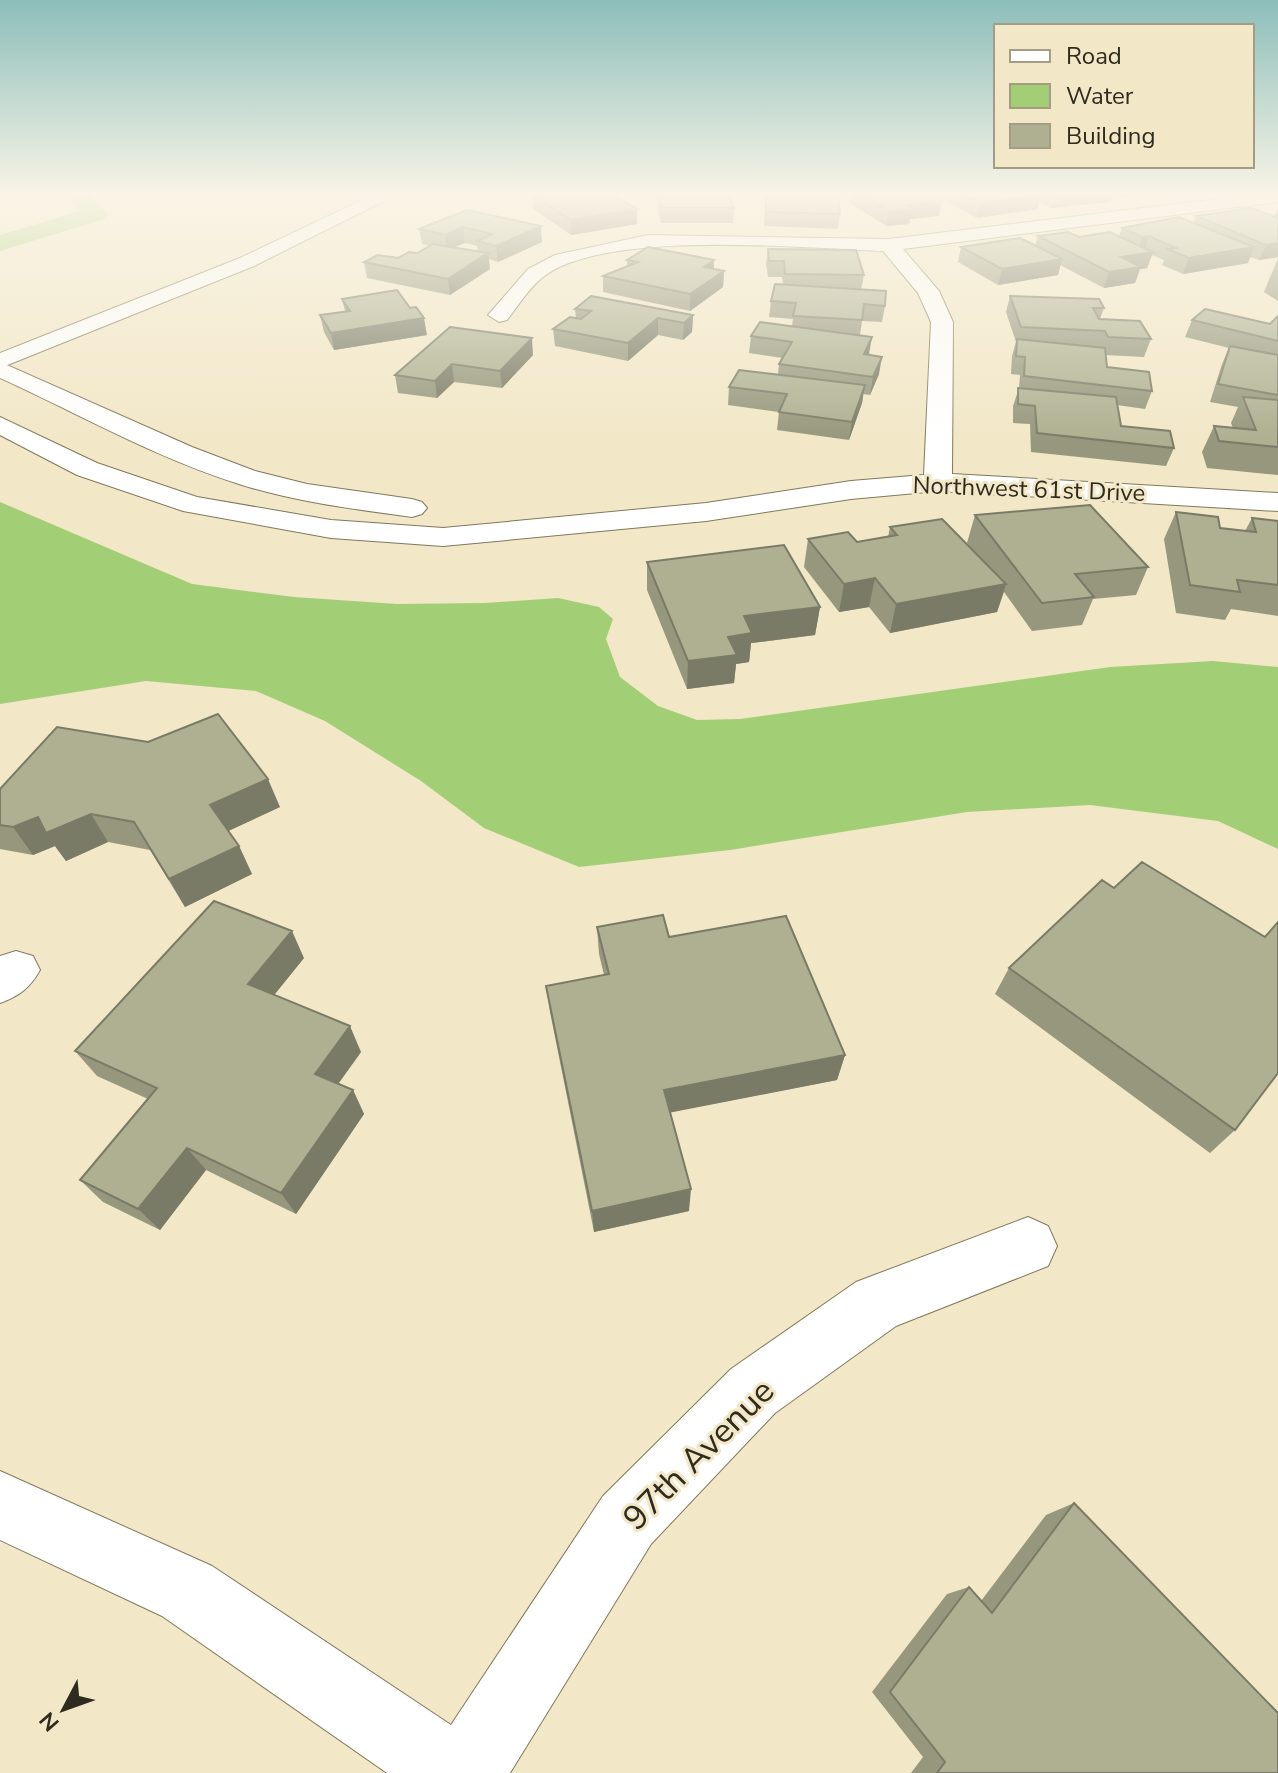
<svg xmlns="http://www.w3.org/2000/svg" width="1278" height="1773" viewBox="0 0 1278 1773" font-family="'Nunito Sans',sans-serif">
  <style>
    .water { fill: #a2ce75 }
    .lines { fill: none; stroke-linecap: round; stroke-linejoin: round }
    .canal { fill: #a2ce75; fill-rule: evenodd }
    .minor-casing { stroke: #82785b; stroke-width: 2 }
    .secondary-casing { stroke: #82785b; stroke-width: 2 }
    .minor { fill: #fff; fill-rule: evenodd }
    .secondary { fill: #fff; fill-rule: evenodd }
    .wall { fill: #96977d; fill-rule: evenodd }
    .shaded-wall { fill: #7a7b66 }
    .building { fill: #aeb091; stroke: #7a7b66; stroke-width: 2 }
    .labels { text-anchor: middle; stroke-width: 6; stroke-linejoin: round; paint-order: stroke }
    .far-street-label { font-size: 24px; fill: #2f2b1f; stroke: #f2e7c7 }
    .near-street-label { font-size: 34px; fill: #2f2b1f; stroke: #f2e7c7 }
  </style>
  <rect width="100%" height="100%" fill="#f2e7c7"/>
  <path class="water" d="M0,502L192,584L294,597L397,604L485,603L558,598L599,607L613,619L606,639L620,677L658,706L697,720L740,719L1110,667L1213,661L1278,667V849L1218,821L1090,805L967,812L730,850L579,867L484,828L421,781L325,721L256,691L146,681L0,704Z"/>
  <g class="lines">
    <path class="canal" d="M64,193H88L108,214L104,219L0,251V235L80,211Z"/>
    <defs>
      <path id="minor" d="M1266,193H1278V202L903,249L939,291L953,322L952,474L1278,493V511L938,491L851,499L706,521L443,546L331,538L183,511L77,475L0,435V417L97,463L197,497L331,520L443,528L706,503L851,481L924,475L931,322L918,293L883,251C805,248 604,229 543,277C529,288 518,306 507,320L499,322L488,315L528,269L555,255L648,235L889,239Z
        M0,362L192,447L255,471L307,484L412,499L422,502L427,508L422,514L412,517C354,509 295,502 239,484C156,458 79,414 0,378Z
        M16,951L33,956L40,970C30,988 19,996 0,1003V956Z
        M1028,1217L1048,1226L1057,1246L1048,1266L896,1326L775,1413L651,1544L510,1773H387L162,1616L0,1540V1471L212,1566L451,1725L603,1496L731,1369L856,1282Z"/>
      <path id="secondary" d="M377,193H400L254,266L0,368V353L240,258Z"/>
    </defs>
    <use href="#minor" class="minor-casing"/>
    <use href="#secondary" class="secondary-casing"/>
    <use href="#minor" class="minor"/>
    <use href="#secondary" class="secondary"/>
  </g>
  <path class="wall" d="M654,193H727L734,208L733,223H661Z
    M765,193H815L840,214L838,229L764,226Z
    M851,193H927L939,216L910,219L909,224L886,226L850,203Z
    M931,193H1152L1122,198L1113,194L1110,202L1051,208L1039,202L1037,209L977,218Z
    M532,194L580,197L637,224L571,235L533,209Z
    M1278,208V257L1259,260L1250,257L1248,263L1183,274L1162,265L1164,260L1152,255L1147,268L1140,269L1135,283L1104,288L1060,265L1058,275L998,285L958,262L961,247L1035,246L1038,236H1119L1122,228L1194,222L1196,216L1274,217Z
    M467,210L542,242L498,262L489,259L490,269L450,295L367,278L364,262L398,258L417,253L430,246L422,244L419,229ZM465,243L477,246L478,251L453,248Z
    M768,249L864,275L861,290L885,306L882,322L862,321L860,335L879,374L870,395L863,394L862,403L849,440L777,430L779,412L728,405L729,387L778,374L779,364L783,358L749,353L751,336L792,326L793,319L769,317L771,301L783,284L782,277H768L766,264Z
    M1278,258V301L1264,292Z
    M627,260H714V269L724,271L723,287L690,311L603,292V276L627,266Z
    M1010,296L1104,308L1100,319L1151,339L1144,357L1105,355L1107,367L1152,391L1145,409L1117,405L1121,426L1174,448L1166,466L1031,452L1030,424L1013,423V406L1019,388L1020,375L1011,374L1012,356L1016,342L1006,312Z
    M342,299L427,335L334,350L324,332L320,315L345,311Z
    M575,309L693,315L692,332L683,340L658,335L628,361L555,346L553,329L576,318Z
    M1278,316V475L1207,468L1202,452L1214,426L1233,428L1231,423L1238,407L1210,402L1222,364L1229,348L1185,337L1192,320L1270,324Z
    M450,327L533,355L502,388L454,382L437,398L398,393L395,375Z
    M1176,512L1220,528L1245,531L1252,518L1278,521V616L1231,609L1225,620L1176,613L1164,539Z
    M975,515L1148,567L1136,595L1093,599L1082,625L1032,631L1004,592L997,612L890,633L869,607L839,612L804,567L808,539L857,542L888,537L890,527L972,549L967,543Z
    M647,562L820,607L815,635L751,643L749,662L736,664L734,683L687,689L647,590Z
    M0,789L280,807L228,831L239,846L252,874L185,907L150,850L108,842L66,861L55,846L33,855L0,849Z
    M597,927L669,937L845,1055L837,1080L670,1112L689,1211L594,1232L550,1012L546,986L604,975L599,954Z
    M304,958L274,995L361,1052L338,1084L353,1090L364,1114L296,1214L206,1170L160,1230L103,1202L80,1180L148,1099L97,1076L75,1051Z
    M1009,968L1235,1130L1210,1153L995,994Z
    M1074,1503L1278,1773H911L923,1757L872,1692L947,1594L969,1587L981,1601L1046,1515Z"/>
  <path class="shaded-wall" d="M1055,193H1113L1110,202L1051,208Z
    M1124,193H1152L1122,198Z
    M1163,193H1179L1162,196Z
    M1041,195L1037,209L977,218L981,203Z
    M942,201L939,216L910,219L909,224L886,226L889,212L906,205Z
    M637,209V224L571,235V220Z
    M541,226L542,242L498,262L496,246Z
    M463,227L465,243L447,250L445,235Z
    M1149,236L1144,251L1137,253L1142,237Z
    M1278,243V257L1259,260L1266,245Z
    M1254,247L1248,263L1183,274L1189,258Z
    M1153,252L1147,268L1140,269L1135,283L1104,288L1109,272L1121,257Z
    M488,253L490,269L450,295L448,279Z
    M1062,259L1058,275L998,285L1002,269Z
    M714,260L713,276L704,267Z
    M724,271L723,287L690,311V294Z
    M693,315L692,332L683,340L684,323Z
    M424,318L427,335L334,350L331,333Z
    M658,318V335L628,361V343Z
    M872,337L869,354L861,372L864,354Z
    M532,338L533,355L502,388L500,371Z
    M882,357L879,374L870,395L873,377Z
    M452,364L454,382L437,398L435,381Z
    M865,385L862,403L849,440L852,422Z
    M875,578L869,607L839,612L844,584Z
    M1006,584L997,612L890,633L896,604Z
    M820,607L815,635L751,643L749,662L736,664L734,683L687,689L688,661L728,637L744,616Z
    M268,779L280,807L224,833L210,805Z
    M91,814L108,842L66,861L55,846L33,855L13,827L38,817Z
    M239,846L252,874L185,907L169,879Z
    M292,931L304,958L262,1010L248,984Z
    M350,1026L361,1052L328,1098L315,1074Z
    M845,1055L837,1080L663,1114L664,1090Z
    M353,1090L364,1114L296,1214L281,1193Z
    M187,1148L206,1170L160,1230L138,1209Z
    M691,1189L689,1211L594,1232L592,1211Z"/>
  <path class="building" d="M540,193H574L580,197L610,193L637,209L571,220L532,194Z
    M658,193H727L734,208H662Z
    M766,193L838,194L840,214L766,212Z
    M859,193H927L942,201L906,205L912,209L889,212Z
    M961,193H1038L1041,195L981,203Z
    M1251,208L1278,218V243L1266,245L1196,216Z
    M467,210L541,226L496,246L477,241L492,234L463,227L445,235L419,229Z
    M1179,217L1254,247L1189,258L1168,249L1176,248L1149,236L1142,237L1122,228Z
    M1068,232L1079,237L1110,232L1153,252L1121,257L1141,267L1109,272L1038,236Z
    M1020,238L1062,259L1002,269L961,247Z
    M433,244L488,253L448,279L364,262L378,255L398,258L409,252L417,253Z
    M648,247L714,260L704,267L724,271L690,294L603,276L638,262L627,260Z
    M768,249L856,250L864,275L785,274L784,261H769Z
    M775,284L886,291L885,306L864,304L862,320L793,316L796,303L771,301Z
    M397,290L410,308L416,307L424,318L331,333L320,315L350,311L342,299Z
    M591,296L693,315L684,323L658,318L628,343L553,329L570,317L581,319L591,311L575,309Z
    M1010,296L1099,299L1104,308H1093L1099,319L1140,321L1151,339L1108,337L1105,331L1021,327Z
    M1205,309L1270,324L1278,316V341L1192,320Z
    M760,322L872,337L864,354L882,357L873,377L779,364L792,342L751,336Z
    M450,327L532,338L500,371L452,364L435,381L395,375Z
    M1017,339L1105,348L1107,367L1149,372L1152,391L1024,376L1025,357L1016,356Z
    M1230,346L1278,355V395L1218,384Z
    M739,370L865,385L852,422L779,412L787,394L729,387Z
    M1018,388L1116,397L1121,426L1170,431L1174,448L1037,433L1035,406L1018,404Z
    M1243,397L1278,400V447L1219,441L1214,426L1256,430Z
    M1090,505L1148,567L1075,574L1094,597L1042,603L975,515Z
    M1176,512L1218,517L1220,528L1256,532L1252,518L1278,521V585L1237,580L1240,592L1190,585Z
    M942,519L1006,584L896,604L875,578L844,584L808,539L848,532L857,542L897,535L890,527Z
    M784,545L820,607L744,616L752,633L728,637L737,655L688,661L647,562Z
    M218,714L268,779L210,805L239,846L169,879L134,822L91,814L46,833L38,817L13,827L0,825V789L57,727L148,742Z
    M1142,862L1265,937L1278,922V1073L1235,1130L1009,968L1102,880L1114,888Z
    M214,901L292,931L248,984L350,1026L315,1074L353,1090L281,1193L187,1148L138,1209L80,1180L157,1088L75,1051Z
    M663,915L669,937L786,916L845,1055L664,1090L691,1189L592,1211L546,986L609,974L597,927Z
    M1074,1503L1278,1713V1773H937L945,1762L890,1692L969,1587L992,1613Z"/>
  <linearGradient id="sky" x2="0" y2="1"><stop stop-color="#8cbeba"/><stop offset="0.44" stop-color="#f9f4e6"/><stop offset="1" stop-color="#f9f4e6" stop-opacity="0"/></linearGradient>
  <rect width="1278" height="441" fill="url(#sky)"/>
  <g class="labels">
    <g class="far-street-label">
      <text transform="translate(1029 489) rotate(2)" y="8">Northwest 61st Drive</text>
    </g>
    <g class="near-street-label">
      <text transform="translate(698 1454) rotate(-45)" y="12">97th Avenue</text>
    </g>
  </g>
  <rect x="994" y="24" width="260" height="144" fill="#f2e7c7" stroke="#a49c84" stroke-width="2"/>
  <rect x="1010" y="50" width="40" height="12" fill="#ffffff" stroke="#a49c84" stroke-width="2"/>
  <text x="1066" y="64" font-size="24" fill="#2f2b1f">Road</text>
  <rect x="1010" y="84" width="40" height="24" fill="#a2ce75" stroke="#a49c84" stroke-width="2"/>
  <text x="1066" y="104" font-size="24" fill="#2f2b1f">Water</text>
  <rect x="1010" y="124" width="40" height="24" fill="#aeb091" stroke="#a49c84" stroke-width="2"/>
  <text x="1066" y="144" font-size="24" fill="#2f2b1f">Building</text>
  <g transform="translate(64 1709) rotate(229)" stroke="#f2e7c7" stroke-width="6" paint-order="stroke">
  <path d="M0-6L14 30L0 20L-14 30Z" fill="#2f2b1f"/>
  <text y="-12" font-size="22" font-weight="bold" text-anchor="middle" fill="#2f2b1f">N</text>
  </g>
</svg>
